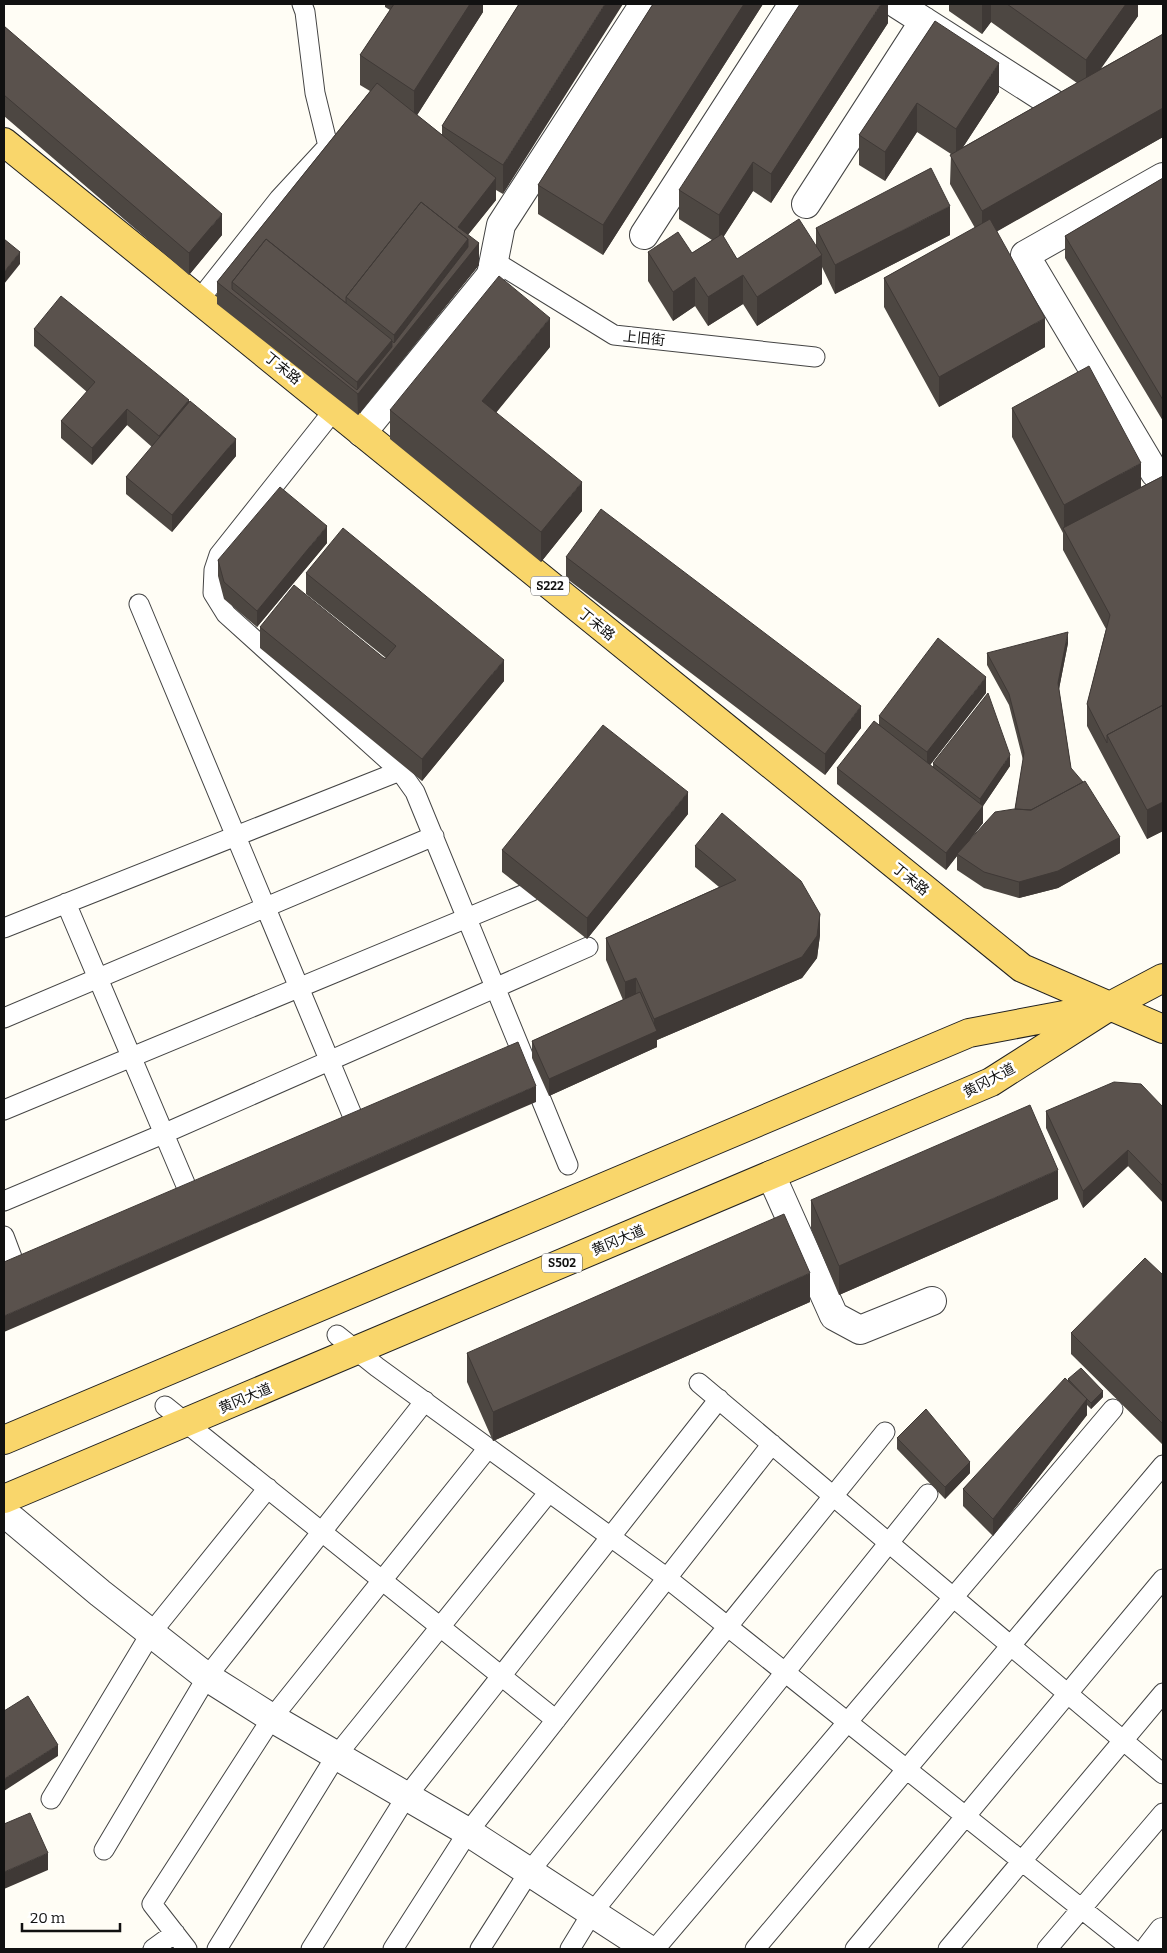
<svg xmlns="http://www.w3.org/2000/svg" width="1167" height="1953" viewBox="0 0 1167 1953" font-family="Bitter,'Noto Sans SC',serif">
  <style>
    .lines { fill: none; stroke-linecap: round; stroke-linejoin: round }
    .service-casing { stroke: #444; stroke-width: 21 }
    .minor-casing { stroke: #444; stroke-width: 30 }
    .tertiary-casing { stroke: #444; stroke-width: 30 }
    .primary-casing { stroke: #222; stroke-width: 30 }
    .service { stroke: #fff; stroke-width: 19 }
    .minor { stroke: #fff; stroke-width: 28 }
    .tertiary { stroke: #fff; stroke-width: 28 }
    .primary { stroke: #f9d66b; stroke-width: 28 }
    .wall { fill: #4d4742 }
    .shaded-wall { fill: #3f3936 }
    .building { fill: #5a524d; stroke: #3f3936; fill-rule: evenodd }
    .labels { text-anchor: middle; stroke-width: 5; stroke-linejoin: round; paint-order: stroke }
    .shield { fill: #fff; stroke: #585858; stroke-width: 1 }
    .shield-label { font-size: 12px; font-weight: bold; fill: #111 }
    .street-label { font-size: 14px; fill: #111; stroke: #fff }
  </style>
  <rect width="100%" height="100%" fill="#fffdf5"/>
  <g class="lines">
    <defs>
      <path id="service" d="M494,261L614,335L815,357
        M199,300L279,199L328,146L315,93L305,12L302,4
        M334,410L219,555L214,570L213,593L226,614L400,771L415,792L568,1165
        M139,604L353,1117
        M66,903L187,1188
        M4,928L400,771
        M4,1018L434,836
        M4,1110L532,891
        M4,1201L163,1134L588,947
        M4,1236L13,1260
        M337,1335L377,1367L663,1575L1132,1949
        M699,1383L1163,1774
        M165,1406L556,1720
        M51,1799L151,1633L268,1488
        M104,1850L207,1677L425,1401
        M153,1949L175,1933
        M187,1949L152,1904L272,1718L488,1448
        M217,1949L336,1756L549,1492
        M311,1949L406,1797L719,1399
        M393,1949L468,1832L772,1444
        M480,1949L529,1872L885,1432
        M570,1949L592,1913L928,1494
        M655,1949L1113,1409
        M755,1949L1163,1465
        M855,1949L1163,1579
        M948,1949L1163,1693
        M1047,1949L1163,1813"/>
      <path id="minor" d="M897,4L1052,103
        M806,204L924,21
        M644,235L793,4
        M362,433L491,275
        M1155,473L1025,255L1163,177
        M771,1175L834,1316L860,1330L932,1301
        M4,1515L13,1520L100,1593L207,1677L272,1718L468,1832L648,1949
        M1150,1949L1163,1932"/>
      <path id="tertiary" d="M491,275L501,225L644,4"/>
      <path id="primary" d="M4,142L1022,968L1163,1029
        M4,1440L969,1033L1096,1009
        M4,1499L991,1082L1110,1006L1163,978"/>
    </defs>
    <use href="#service" class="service-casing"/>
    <use href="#minor" class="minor-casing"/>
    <use href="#tertiary" class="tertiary-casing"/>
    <use href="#primary" class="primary-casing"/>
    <use href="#service" class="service"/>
    <use href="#minor" class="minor"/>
    <use href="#tertiary" class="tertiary"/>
    <use href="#primary" class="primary"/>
  </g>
  <path class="wall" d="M385,4H483V12L417,115L442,135V126L519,4L503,194L496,190V200L468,235L479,265L358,415L217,304V282L370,91L360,85V55L390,10L385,7Z
    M653,4H763L603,255L538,214V185Z
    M888,4V23L771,203L753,191L723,237L737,259L816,247V228L950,235L835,294L822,267V284L757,326L743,304L708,326L695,306L673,321L648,281V252L692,253L712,240L679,219V190Z
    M949,4H1138V16L1100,69L1163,34V137L997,231L1045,347L939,407L884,307V278L975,228L950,184L951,154L917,132L885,181L859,165V135L935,21L999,92L963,147L1077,83L991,22L982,34L949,11Z
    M4,26L222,235L189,275L4,116Z
    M1163,178V421L1065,258V236Z
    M34,329L189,403L236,456L172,532L126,494V477L152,447L127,425L92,465L61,438V421L87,392L34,346Z
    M550,347L496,412L582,511L541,562L390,439V410Z
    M1012,408L1141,487L1163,476V831L1147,839L1087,726V704L1106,629L1063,550V533L1012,437Z
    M327,543L257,627L224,599L218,576V560Z
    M566,557L861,728L825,775L566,578Z
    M306,573L504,681L422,781L260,648V627L386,658L306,594Z
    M1068,643L1059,689L1071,768L1120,853L1058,888L1019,898L984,888L957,870V856L946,870L837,784V768L879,725V716L986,693L930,765L933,768V763L1010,766L983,806V823L970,840L1015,809L1023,760L1009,705L987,665V653Z
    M688,814L587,939L502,872V850Z
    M695,846L820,935L817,958L802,978L657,1040V1047L549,1096L532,1058V1041L623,1000L606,960V938L719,887L695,867Z
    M1163,1107V1203L1128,1166L1083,1208L1046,1128V1111Z
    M1058,1199L839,1295L811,1229V1200Z
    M1163,1275V1445L1071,1354V1333Z
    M810,1302L493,1441L467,1382V1353Z
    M1068,1379L1103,1397L1091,1409L1087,1405V1415L993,1536L963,1506V1489L1068,1381Z
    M897,1438L970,1473L945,1499L897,1449Z"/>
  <path class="shaded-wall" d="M470,4H483V12L414,120V91Z
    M605,4H623L503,194V165Z
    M744,4H763L603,255V225Z
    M881,4H888V23L771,203V174Z
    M983,4H991V22L982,34V5Z
    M1126,4H1138V16L1086,90V60Z
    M999,63V92L956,158V129Z
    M917,103V132L885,181V152Z
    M1163,108V137L982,240V211Z
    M753,162V191L719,244V215Z
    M496,178V200L462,242L458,227Z
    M950,206V235L835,294V265Z
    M222,214V235L189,275V253Z
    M468,239L479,243V265L358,415L357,382L392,340V352L394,349V335Z
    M20,252V264L4,284V272Z
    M822,255V284L757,326V297Z
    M743,275V304L708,326V297Z
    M695,277V306L673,321V292Z
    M550,318V347L482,430V401Z
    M1045,318V347L939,407V377Z
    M189,400V417L159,453V436Z
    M127,409V425L92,465V448Z
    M236,439V456L172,532V515Z
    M1141,463V492L1064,530V505Z
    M582,482V511L541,562V532Z
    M327,526V543L257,627V611Z
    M1068,632V643L1058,694V683Z
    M504,660V681L422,781V759Z
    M986,677V693L927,769V752Z
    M861,706V728L825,775V754Z
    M1010,755V766L983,806V823L958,854H957V856L946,870V853L980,809V799Z
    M688,792V814L587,939V918Z
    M1163,802V831L1147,839V810Z
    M1120,837V853L1058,888L1019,898V882Z
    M820,914V935L817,958L802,978L657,1040V1047L549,1096V1079L654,1032V1019Z
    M636,978V1000L625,1004V982Z
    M536,1086V1102L4,1332V1316Z
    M1128,1150V1166L1083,1208V1191Z
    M1058,1170V1199L839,1295V1266Z
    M810,1273V1302L493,1441V1412Z
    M1103,1391V1397L1091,1409V1403Z
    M1087,1399V1415L993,1536V1519Z
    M970,1462V1473L945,1499V1487Z
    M58,1745V1756L4,1791V1779Z
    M48,1853V1870L4,1889V1872Z"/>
  <path class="building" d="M394,4H470L414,91L360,55Z
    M519,4H605L503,165L442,126Z
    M653,4H744L603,225L538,185Z
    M800,4H881L771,174L753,162L719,215L679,190Z
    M1007,4H1126L1086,60Z
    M935,21L999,63L956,129L917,103L885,152L859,135Z
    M4,26L222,214L189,253L4,95Z
    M1163,34V108L982,211L950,155Z
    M377,83L496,178L458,227L479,243L358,394L217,282ZM421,202L468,239V247L394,343L392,341V347L357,390L232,289V282L266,239L346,303V297Z
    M931,168L950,206L835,265L816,228Z
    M1163,178V400L1065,236Z
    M421,202L468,239L394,335L346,297Z
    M799,219L822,255L757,297L743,275L708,297L695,277L673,292L648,252L678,232L692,253L722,234L737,259Z
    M990,219L1045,318L939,377L884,278Z
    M4,239L20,252L4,272Z
    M266,239L392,340L357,382L232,282Z
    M499,276L550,318L482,401L582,482L541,532L390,410Z
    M61,296L189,400L159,436L127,409L92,448L61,421L95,382L34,329Z
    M1089,366L1141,463L1064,505L1012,408Z
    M190,401L236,439L172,515L126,477Z
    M1163,476V705L1107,735V743L1087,704L1110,615L1063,528Z
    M280,487L327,526L257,611L224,582L218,560Z
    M601,509L861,706L825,754L566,557Z
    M343,528L504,660L422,759L260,627L294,585L385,659L396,646L306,573Z
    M1068,632L1058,683L1071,768L1083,782L1031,810L1015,809L1024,753L1009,694L987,653Z
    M938,638L986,677L927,752L879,716Z
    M988,693L1010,755L980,799L933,763Z
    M1163,705V802L1147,810L1107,735Z
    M874,721L983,806L946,853L837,768Z
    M603,725L688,792L587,918L502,850Z
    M1085,781L1120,837L1058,871L1019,882L984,872L957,854L995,812L1014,809L1031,810Z
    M722,813L801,881L820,914L817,936L802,957L654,1019L636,978L625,982L606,938L736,880L695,846Z
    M640,992L657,1031L549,1079L532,1041Z
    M518,1042L536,1086L4,1316V1262Z
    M1114,1082L1141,1084L1163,1107V1186L1128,1150L1083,1191L1046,1111Z
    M1030,1105L1058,1170L839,1266L811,1200Z
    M784,1214L810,1273L493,1412L467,1353Z
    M1145,1258L1163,1275V1424L1071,1333Z
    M1081,1368L1103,1391L1091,1403L1087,1399L1068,1379Z
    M1065,1378L1087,1399L993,1519L963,1489Z
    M926,1409L970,1462L945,1487L897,1438Z
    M28,1696L58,1745L4,1779V1711Z
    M30,1813L48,1853L4,1872V1824Z"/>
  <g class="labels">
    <g class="shield">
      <rect x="531" y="576.5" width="38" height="19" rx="4"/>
      <rect x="542" y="1253.5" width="40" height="19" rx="4"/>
    </g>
    <g class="shield-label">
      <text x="550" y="590">S222</text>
      <text x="562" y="1267">S502</text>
    </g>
    <g class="street-label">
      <text transform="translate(644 338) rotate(6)" y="5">上旧街</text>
      <text transform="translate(283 368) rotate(39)" y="5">丁未路</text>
      <text transform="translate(597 624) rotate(39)" y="5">丁未路</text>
      <text transform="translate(911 879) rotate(39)" y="5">丁未路</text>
      <text transform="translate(989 1080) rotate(-28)" y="5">黄冈大道</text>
      <text transform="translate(618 1240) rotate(-23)" y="5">黄冈大道</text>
      <text transform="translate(245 1398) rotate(-23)" y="5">黄冈大道</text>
    </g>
  </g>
  <rect width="1167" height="1953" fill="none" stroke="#111111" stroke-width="10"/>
  <path d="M22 1923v8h98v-8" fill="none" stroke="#111111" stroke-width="2.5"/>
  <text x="30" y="1923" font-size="15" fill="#111111" stroke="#ffffff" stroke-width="4" paint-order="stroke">20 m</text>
</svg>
